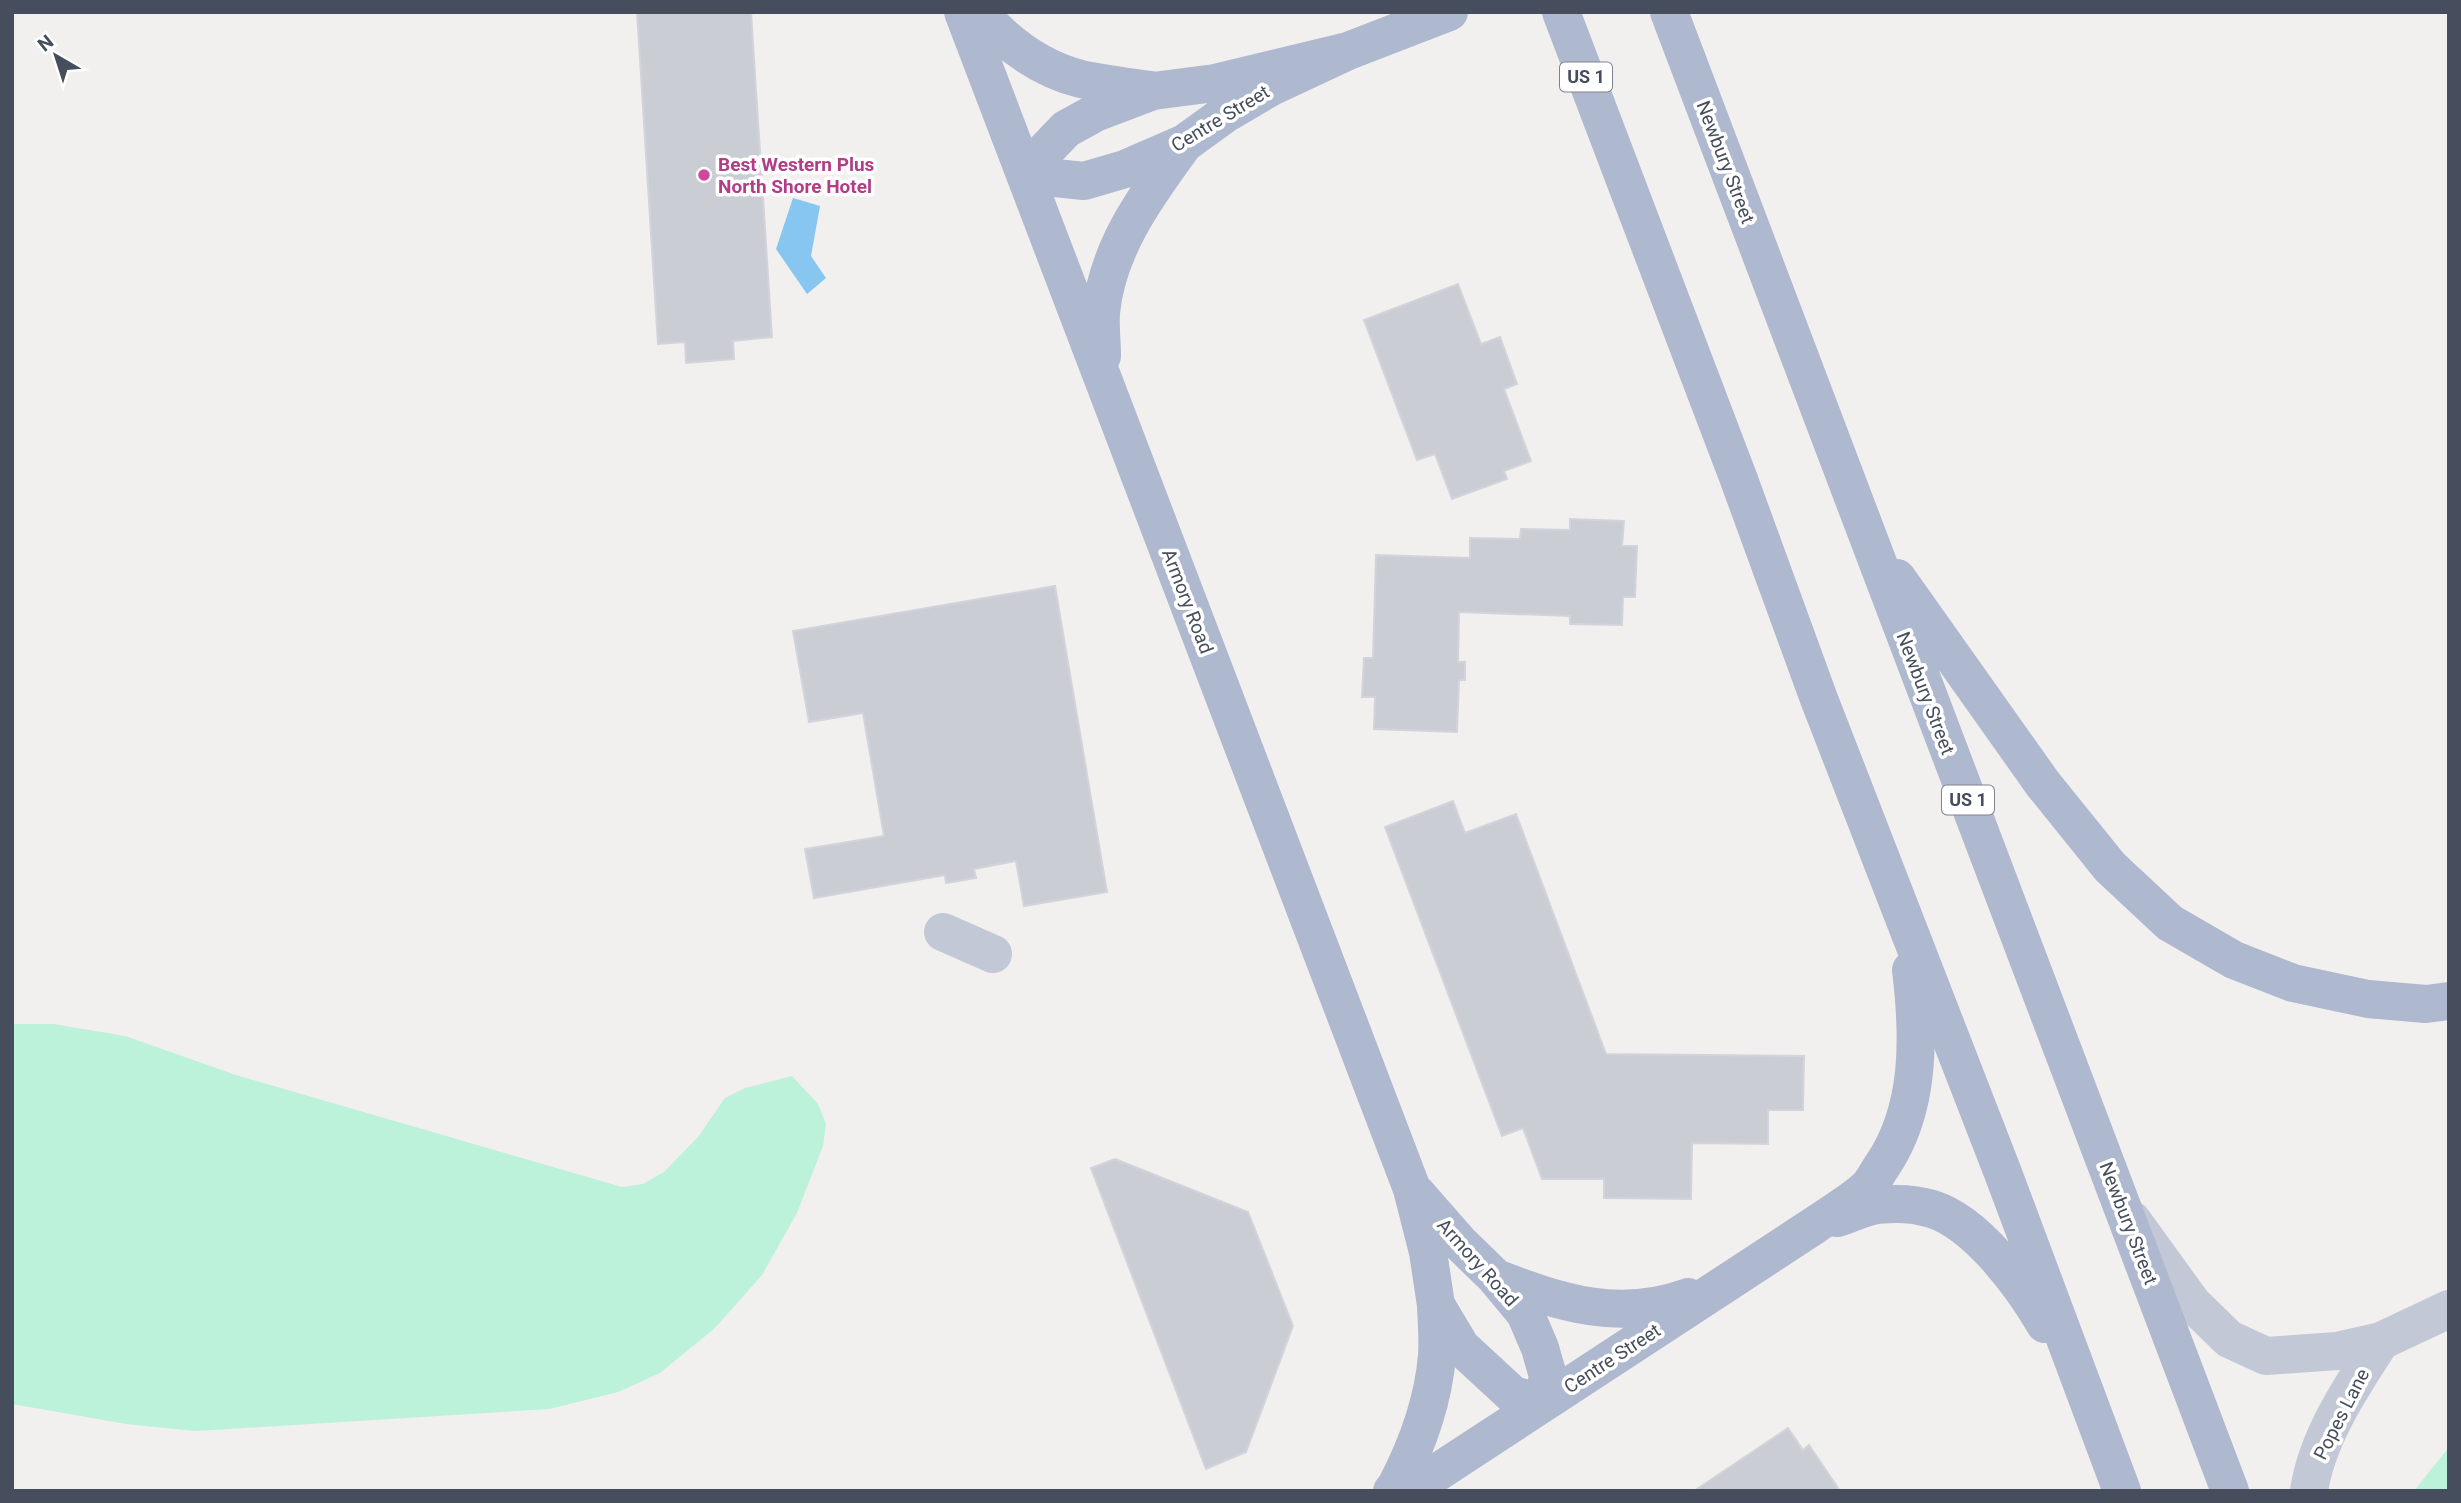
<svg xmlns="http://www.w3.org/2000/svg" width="2461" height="1503" viewBox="0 0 2461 1503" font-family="Roboto,sans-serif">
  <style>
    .green { fill: #bcf1da }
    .water { fill: #87c6f0 }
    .building { fill: #cbcdd5; stroke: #d3d4db; stroke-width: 2 }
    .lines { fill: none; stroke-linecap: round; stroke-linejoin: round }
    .minor { stroke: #c2c8d5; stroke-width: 38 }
    .major { stroke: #aeb8cf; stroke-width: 38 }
    .hotel-dot { fill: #d1479c; stroke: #fff; stroke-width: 2.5 }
    .labels { text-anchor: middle; stroke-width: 7; stroke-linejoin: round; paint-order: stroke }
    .shield { fill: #fff; stroke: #7e838e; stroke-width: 2 }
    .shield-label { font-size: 18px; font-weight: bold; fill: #464e5d }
    .street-label { font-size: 19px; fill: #464e5d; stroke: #fff }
    .hotel-label { font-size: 19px; font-weight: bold; fill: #b23c85; stroke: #fff; text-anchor: start }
  </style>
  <rect width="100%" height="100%" fill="#f2efef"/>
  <path class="green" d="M12,1024H53L125,1036L236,1075L622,1187L643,1184L664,1172L698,1137L725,1098L745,1088L792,1076L818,1104L826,1124L823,1146L797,1213L762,1275L715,1328L660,1373L618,1392L549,1409L196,1431L126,1424L12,1404Z
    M2449,1447V1491H2414Z"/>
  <path class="water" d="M793,198L820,206L811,256L826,278L807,294L776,249Z"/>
  <path class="building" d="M637,12H751L772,337L733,341L734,359L686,363L685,342L658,344Z
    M1458,284L1481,344L1500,337L1517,384L1504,389L1531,461L1504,471L1507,479L1452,499L1435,454L1417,460L1364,320Z
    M1570,519L1624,521L1622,546H1637L1635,597H1623L1622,625L1570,624V616L1459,612L1458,662H1465V680H1459L1457,732L1374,729L1375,697H1362L1364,658H1373L1376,555L1470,558V538L1520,539L1521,529L1570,530Z
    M1055,586L1107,892L1024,906L1016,861L974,869L976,878L946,883L945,875L814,898L805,849L884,836L863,713L809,722L793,631Z
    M1453,801L1465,833L1516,814L1606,1054L1804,1056L1803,1110H1768V1144L1692,1143L1691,1199L1604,1198V1179H1542L1523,1128L1502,1136L1385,827Z
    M1115,1159L1248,1212L1293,1326L1246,1452L1206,1469L1091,1168Z
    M1788,1428L1803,1450L1809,1445L1840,1491H1694Z"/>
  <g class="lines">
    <path class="minor" d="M943,932L993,954
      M2132,1220L2192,1303L2229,1339L2266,1356L2337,1351L2381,1341L2449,1309
      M2309,1491C2317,1437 2352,1386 2381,1341"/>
    <path class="major" d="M963,12L1412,1189L1428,1252L1436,1305L1461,1347L1513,1395L1543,1403
      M979,12C1006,43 1041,69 1081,79C1104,84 1128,87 1151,90
      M1561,12L1738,477L1819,699L2003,1173L2122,1491
      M1669,12L2230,1491
      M1348,51L1215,83L1153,91L1095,113L1066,129L1041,155L1026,175L1084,181L1125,169L1185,143L1225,114L1271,87L1348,51L1449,12
      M1102,356C1102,342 1100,327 1101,313C1107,248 1147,195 1184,144
      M1897,578L2043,784L2110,867L2170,923L2234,960L2293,983L2368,999L2426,1004L2449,1001
      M1416,1193L1459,1242L1495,1277L1525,1313L1540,1348L1548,1376L1543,1403
      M1837,1218C1850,1214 1864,1207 1878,1205C1895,1203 1916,1204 1932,1209C1977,1223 2022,1285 2045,1324
      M1496,1278C1561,1303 1619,1322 1688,1297
      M1392,1491L1396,1486C1417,1446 1433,1402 1437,1356C1438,1340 1437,1323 1436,1307
      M1409,1491L1815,1225C1832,1213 1852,1202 1867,1188C1873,1182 1877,1173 1882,1166C1921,1109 1919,1036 1911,970"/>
  </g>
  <circle class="hotel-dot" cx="704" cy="175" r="7"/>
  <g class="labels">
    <g class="shield">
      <rect x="1560" y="62.5" width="52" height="29" rx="5"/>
      <rect x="1942" y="785.5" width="52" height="29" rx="5"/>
    </g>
    <g class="shield-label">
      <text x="1586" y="83">US 1</text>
      <text x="1968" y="806">US 1</text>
    </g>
    <g class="street-label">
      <text transform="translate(1220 118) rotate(-31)" y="7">Centre Street</text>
      <text transform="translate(1726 162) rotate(69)" y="7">Newbury Street</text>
      <text transform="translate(1188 601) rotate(69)" y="7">Armory Road</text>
      <text transform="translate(1926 693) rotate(69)" y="7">Newbury Street</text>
      <text transform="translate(2129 1223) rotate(69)" y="7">Newbury Street</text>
      <text transform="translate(1478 1262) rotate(48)" y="7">Armory Road</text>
      <text transform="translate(1612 1358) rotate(-33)" y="7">Centre Street</text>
      <text transform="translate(2341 1414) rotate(-63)" y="7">Popes Lane</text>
    </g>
    <g class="hotel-label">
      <text x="718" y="171">Best Western Plus<tspan x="718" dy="22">North Shore Hotel</tspan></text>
    </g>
  </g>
  <rect width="2461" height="1503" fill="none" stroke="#464e5d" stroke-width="28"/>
  <g transform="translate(56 56) rotate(321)" stroke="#ffffff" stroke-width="5" paint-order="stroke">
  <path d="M0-5L12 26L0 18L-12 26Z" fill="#464e5d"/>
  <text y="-10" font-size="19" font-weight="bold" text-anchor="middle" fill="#464e5d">N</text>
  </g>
</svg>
